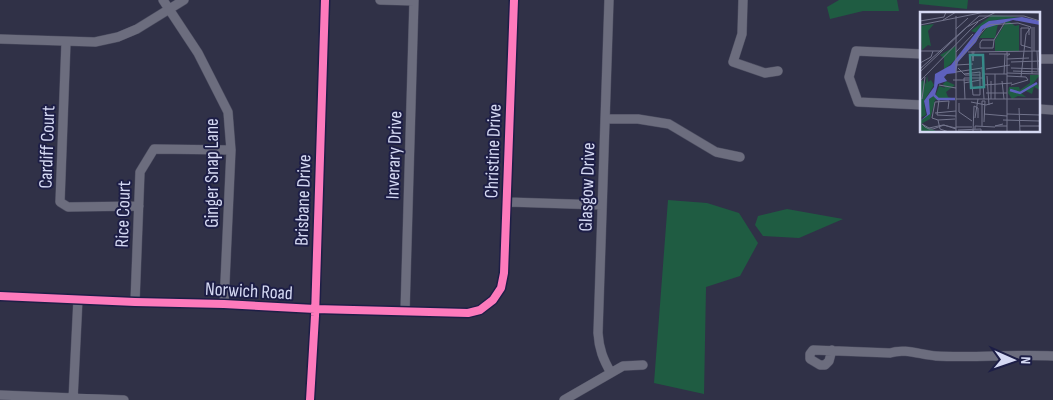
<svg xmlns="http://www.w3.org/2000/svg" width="1053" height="400" viewBox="0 0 1053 400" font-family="'Sofia Sans Condensed',sans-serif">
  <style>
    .green { fill: #1f5c42 }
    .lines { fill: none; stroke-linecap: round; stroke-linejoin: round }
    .minor-casing { stroke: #4c4d60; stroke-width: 10 }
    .minor { stroke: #6c6d7e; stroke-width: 9 }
    .cycleway-casing { stroke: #1d1e46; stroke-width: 11 }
    .cycleway { stroke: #fd7abc; stroke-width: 8 }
    .labels { text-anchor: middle; stroke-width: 4; stroke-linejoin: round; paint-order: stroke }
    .street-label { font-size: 19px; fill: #d5d9f3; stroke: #1d1e46 }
    .inset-river { fill: none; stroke: #5e61be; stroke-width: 2.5 }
    .inset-road { fill: none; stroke: #72748c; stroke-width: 1 }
    .view { fill: #378a89; fill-opacity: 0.15; stroke: #378a89; stroke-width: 2.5 }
    .inset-edge { fill: none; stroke: #d5d9f3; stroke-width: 2.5 }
  </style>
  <rect width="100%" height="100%" fill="#303147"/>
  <path class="green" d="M839,0H897L899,11H863L830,19L827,7Z
    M919,0H968L967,9L919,4Z
    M668,200L707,203L739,213L758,243L740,276L706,287L704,394L654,383Z
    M787,209L843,219L799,238L763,236L755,225L758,216Z"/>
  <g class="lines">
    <defs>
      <path id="minor" d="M163,0L198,53L228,112L231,150L224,304
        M380,0L414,1
        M609,0L598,333C599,349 603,359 611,373
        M743,0L742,34L733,62L765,73L778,71
        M0,39L95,42L118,37L137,29L184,0
        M66,42L60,202L68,207L139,206
        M922,54L856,51L849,77L858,102L922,105
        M1039,59H1053
        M1039,109L1053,110
        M605,119H638L669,124L716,152L740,157
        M506,202L602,205
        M0,296L135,302L224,304L315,309L468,313L480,310L493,300L501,288L504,273L514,0
        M135,302L140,172L154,149L231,150
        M405,312L414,0
        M832,350L829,361L825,365H820L810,359V354L813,350L890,353C905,348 921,355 936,356C975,358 1014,354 1053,356
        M0,395L124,400
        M73,400L78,299
        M310,400L315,316L325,0
        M564,400L623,366L643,365"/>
    </defs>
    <use href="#minor" class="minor-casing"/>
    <use href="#minor" class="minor"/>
    <defs>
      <path id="cycleway" d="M0,296L135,302L224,304L315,309L468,313L480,310L493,300L501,288L504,273L514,0
        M310,400L315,316L325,0"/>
    </defs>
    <use href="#cycleway" class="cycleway-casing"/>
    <use href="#cycleway" class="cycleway"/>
  </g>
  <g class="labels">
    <g class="street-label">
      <text transform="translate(46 147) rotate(-88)" y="7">Cardiff Court</text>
      <text transform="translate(492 151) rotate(-88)" y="7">Christine Drive</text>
      <text transform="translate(393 155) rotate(-88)" y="7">Inverary Drive</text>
      <text transform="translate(211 173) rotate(-90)" y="7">Ginger Snap Lane</text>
      <text transform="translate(586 187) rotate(-88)" y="7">Glasgow Drive</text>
      <text transform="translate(302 200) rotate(-88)" y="7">Brisbane Drive</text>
      <text transform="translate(122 214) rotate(-88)" y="7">Rice Court</text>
      <text transform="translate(249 290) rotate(3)" y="7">Norwich Road</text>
    </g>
  </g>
  <g transform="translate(920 12)">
    <rect width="120" height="120" fill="#303147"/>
    <path d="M72,3L99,5L69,9L57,21L51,19ZM89,9L95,14L99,13V39H75V28L86,10L78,12L75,26H59L68,14ZM14,12L8,19L11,34L8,33L2,38L0,14ZM36,34V47L24,58V46L20,43ZM7,63L8,70L11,68L14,73L4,89L6,103L0,106L1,70L3,68L6,72ZM110,63H120L111,74L117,71L120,78L114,75L112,82L106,79L101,81L106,85L98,84L92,87L88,81L89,75H99L100,78L110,71ZM26,69L35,73L26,80L28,85L35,87L15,88L10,107L1,112L18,120H0V109L9,102L6,89L12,83L15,85L19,74L25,76L23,72Z" fill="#1f5c42"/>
    <path d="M102,5L120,9V13L93,8L63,17L56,30L38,50L36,61L27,62L24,65L27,69L18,72L15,83L9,87L10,102L0,109L7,103L4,89L14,75L15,62L31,53L61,14L69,9Z" fill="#5e61be"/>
    <path class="inset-river" d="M90,78L100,81L117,71M14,83L18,87H35"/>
    <path class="inset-road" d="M90,0L119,1M23,8L36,0M0,9L24,5L26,0M0,13L65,0M112,15V62M114,15V39M36,17L48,6M109,23V16H101V33L111,36M74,28L85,10M60,31V36H73L74,28M60,31L62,28H74M0,39H22M52,39L53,49L54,39M117,39L118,59M36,40L53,22M48,40L120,39M69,42H90L87,44M87,47L109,46M91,50L120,49M0,51L11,45L13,39M36,51L68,13L98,11L111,15M36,53L53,52M62,55L64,87M38,56L45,63H60M91,56L120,57M0,57L59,4H104L120,9M66,57L90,53M93,59L120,60M0,60L47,15L76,0M36,60L62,56M87,61L120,62M44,62L60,60V83H53L51,63M64,62H87M75,62V87M84,62L85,42M67,64L69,93M87,64L106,65L108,68M101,65L106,22L111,15M33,68H51M0,69L58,10M71,69V87M82,69L84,87M44,71L60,68M19,73L36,76M64,73L92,71M91,73L108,68M66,81H87M2,87L5,65M36,87H120M45,87L44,66H64M19,88L17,103L36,104M51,90L66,93L73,91M39,91V100L52,109M99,96L100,120M28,97L29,89L15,90L12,106L18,108L20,117L29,120M15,101L36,99M64,102L87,104M87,102L120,103M55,106L58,87M18,108L35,107M83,108L120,109M83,112L75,114H87M62,114V89H65L64,110M100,114H120M36,115H52M36,117L24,113L13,117H9L5,115L2,112L9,116L23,113L36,116M55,117V114L75,115M38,118L61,117V120M36,120V4M53,120L54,94L58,96V106M87,120V39M99,120H120"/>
    <path class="view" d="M50,43H63L64,75L51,76Z"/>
    <rect width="120" height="120" class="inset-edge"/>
  </g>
  <g transform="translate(1013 360) rotate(92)" stroke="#1d1e46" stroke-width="4" paint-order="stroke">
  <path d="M0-4L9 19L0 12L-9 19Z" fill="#d5d9f3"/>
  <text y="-8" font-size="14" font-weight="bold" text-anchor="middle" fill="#d5d9f3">N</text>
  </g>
</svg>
